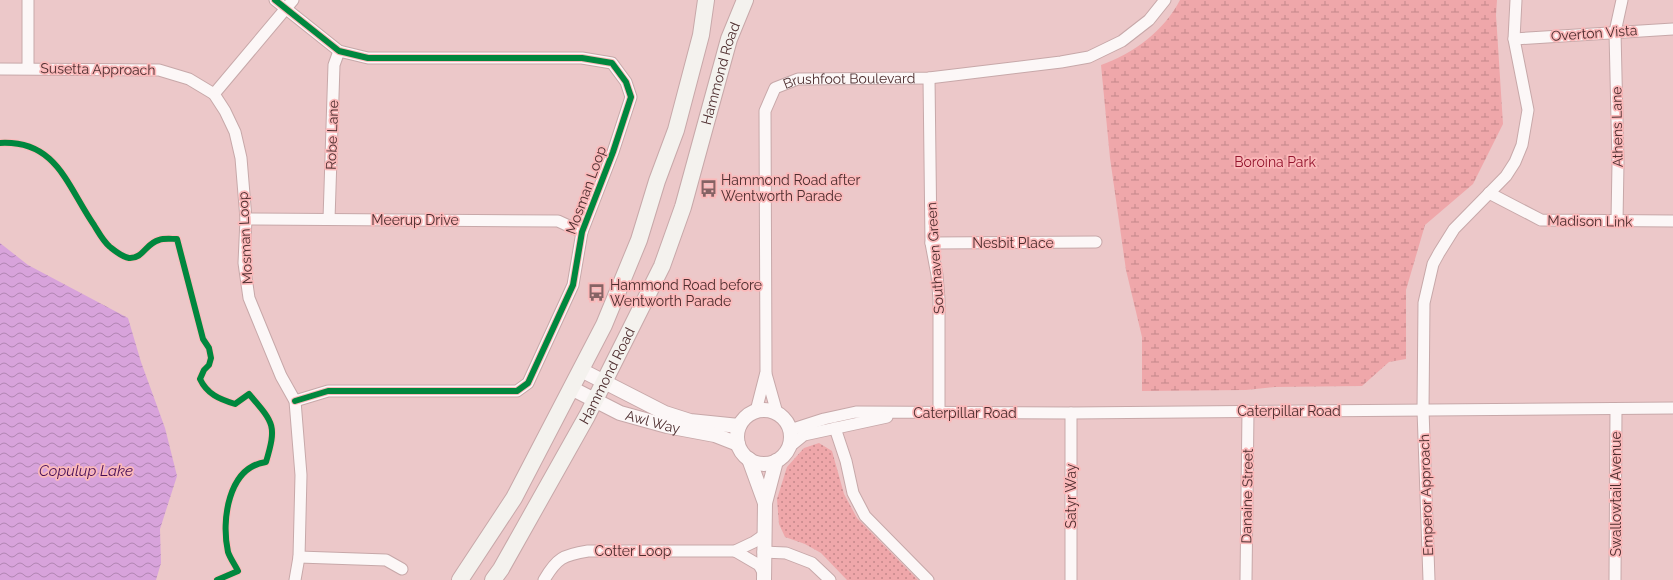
<svg xmlns="http://www.w3.org/2000/svg" width="1673" height="580" viewBox="0 0 1673 580" font-family="Raleway,sans-serif">
  <style>
    .wetland { fill: url(#wetland-marsh) }
    .park { fill: url(#park-dots) }
    .water { fill: url(#water-waves) }
    .lines { fill: none; stroke-linecap: round; stroke-linejoin: round }
    .minor-casing { stroke: #c7a8a9; stroke-width: 13 }
    .tertiary-casing { stroke: #c7a8a9; stroke-width: 16 }
    .secondary-casing { stroke: #c7a8a9; stroke-width: 18 }
    .minor { stroke: #fcf7f7; stroke-width: 11 }
    .tertiary { stroke: #fcf7f7; stroke-width: 14 }
    .secondary { stroke: #f4f2ee; stroke-width: 16 }
    .cycleway-casing { stroke: #fbb9ba; stroke-width: 8 }
    .cycleway { stroke: #00873e; stroke-width: 6 }
    .labels { text-anchor: middle; stroke-width: 3.5; stroke-linejoin: round; paint-order: stroke }
    .street-label { font-size: 14px; fill: #4d2d2e; stroke: #fbb9ba }
    .park-label { font-size: 14px; fill: #93142d; stroke: #fbb9ba }
    .poi-label { font-size: 14px; fill: #4d2d2e; stroke: #fbb9ba; text-anchor: start }
    .water-label { font-size: 15px; font-style: italic; fill: #480f58; stroke: #fbb9ba }
  </style>
  <defs>
    <pattern id="wetland-marsh" width="20" height="14" patternUnits="userSpaceOnUse"><rect width="20" height="14" fill="#efa7aa"/><path d="M1 5h8M5 5V1M11 12h8M15 12V8" fill="none" stroke="#c4888b"/></pattern>
    <pattern id="park-dots" width="8" height="8" patternUnits="userSpaceOnUse"><rect width="8" height="8" fill="#efa7aa"/><path d="M2 2h.1M6 6h.1" fill="none" stroke="#c4888b" stroke-width="1.8" stroke-linecap="round"/></pattern>
    <pattern id="water-waves" width="16" height="10" patternUnits="userSpaceOnUse"><rect width="16" height="10" fill="#d8a3db"/><path d="M0 5q4-4 8 0t8 0" fill="none" stroke="#b185b2"/></pattern>
  </defs>
  <rect width="100%" height="100%" fill="#ecc8c9"/>
  <path class="wetland" d="M1180,0H1497L1496,15L1503,124L1473,184L1425,225L1406,290V359L1389,362L1362,386L1275,387L1246,390L1142,391V337L1126,270L1110,158L1101,65C1133,54 1164,31 1180,0Z"/>
  <path class="park" d="M819,443L832,451L844,494L857,518L918,580H847L821,553L805,544L785,537L779,524L777,499L787,467L804,448Z"/>
  <path class="water" d="M0,243L28,265L128,318L141,362L165,428L177,476L160,529L161,563L156,580H0Z"/>
  <g class="lines">
    <defs>
      <g id="minor">
        <path d="M275,0L339,51L368,58H582L612,63L626,82L631,97L613,152L582,232L573,285L528,383L517,391H328L295,401"/>
        <path d="M1514,39L1673,29"/>
        <path d="M28,68V0"/>
        <path d="M0,69L159,70L189,79L214,94L225,111L235,132L241,158L246,219L244,263L249,298L281,376L295,401L301,475L299,557L295,580"/>
        <path d="M929,78L931,243L937,275L939,299V413"/>
        <path d="M214,94L293,0"/>
        <path d="M1489,193L1541,220L1673,221"/>
        <path d="M246,219L558,221L582,232"/>
        <path d="M329,219L334,65L339,51"/>
        <path d="M1617,221L1618,163L1615,32L1622,0"/>
        <path d="M931,243L1096,242"/>
        <path d="M766,374L777,413"/>
        <path id="s1" d="M756,411L766,372L765,111L775,88L798,79L929,78L1061,62L1089,57L1122,41L1149,20L1165,0"/>
        <path d="M1071,413V580"/>
        <path d="M835,428L846,461L853,493L865,516L928,580"/>
        <path d="M790,430L824,419L856,412L1071,413L1673,408"/>
        <path d="M788,448L804,435L887,417"/>
        <path d="M735,551L759,565L763,572"/>
        <path d="M763,552L786,553L812,563L830,580"/>
        <path d="M299,557L386,560L402,569"/>
        <path d="M544,580C557,558 563,555 588,551H735L754,542L764,535"/>
        <path d="M1246,580L1248,411"/>
        <path d="M1429,580L1423,410L1424,303L1433,264L1439,253L1454,229L1506,176L1515,162L1522,145L1528,110L1514,39L1516,0"/>
        <path d="M1615,580L1616,409"/>
      </g>
      <g id="tertiary">
        <path d="M581,370L665,413L690,421L739,426"/>
        <path id="s2" d="M571,388L620,413L667,426L715,435L738,444"/>
        <circle cx="764" cy="437" r="27"/>
        <path d="M749,459L765,503"/>
        <path d="M764,580L765,503L776,461"/>
      </g>
      <g id="secondary">
        <path d="M460,580L514,498L604,325L639,240L657,181L676,130L701,35L706,0"/>
        <path id="s3" d="M493,580L501,569L587,416L662,266L683,207L729,39L745,0"/>
      </g>
    </defs>
    <use href="#minor" class="minor-casing"/>
    <use href="#tertiary" class="tertiary-casing"/>
    <use href="#secondary" class="secondary-casing"/>
    <use href="#minor" class="minor"/>
    <use href="#tertiary" class="tertiary"/>
    <use href="#secondary" class="secondary"/>
    <defs>
      <path id="cycleway" d="M275,0L339,51L368,58H582L612,63L626,82L631,97L613,152L582,232L573,285L528,383L517,391H328L295,401
        M0,143C57,140 67,186 94,225C99,233 103,241 110,247C115,251 122,257 129,258C143,259 146,243 159,240C164,238 171,239 177,239L203,339L209,348L211,358L209,365L204,370L200,379C207,394 219,399 235,404L249,394C274,423 277,425 266,462C228,467 221,521 228,552C230,558 235,565 238,571L217,580"/>
    </defs>
    <use href="#cycleway" class="cycleway-casing"/>
    <use href="#cycleway" class="cycleway"/>
  </g>
  <defs>
    <symbol id="bus-bare" viewBox="-9 -9 18 18"><path d="M-5-6H5V4H4V6H2V4H-2V6H-4V4H-5ZM-3.5-4V0h7V-4ZM-3.5 1.2v1.5H-2V1.2ZM2 1.2v1.5H3.5V1.2Z" fill="#856364" stroke="#fbb9ba" stroke-width="2.5" paint-order="stroke"/></symbol>
  </defs>
  <g fill-rule="evenodd">
    <use href="#bus-bare" x="696" y="176" width="25" height="25"/>
    <use href="#bus-bare" x="584" y="280" width="25" height="25"/>
  </g>
  <g class="labels">
    <g class="street-label">
      <text transform="translate(1594 33) rotate(-4)" y="5">Overton Vista</text>
      <text transform="translate(98 69) rotate(1)" y="5">Susetta Approach</text>
      <text dy="5" stroke="none"><textPath href="#s3" startOffset="558">Hammond Road</textPath></text>
      <text dy="5" stroke="none"><textPath href="#s1" startOffset="402">Brushfoot Boulevard</textPath></text>
      <text transform="translate(1617 127) rotate(-91)" y="5">Athens Lane</text>
      <text transform="translate(332 135) rotate(-88)" y="5">Robe Lane</text>
      <text transform="translate(586 190) rotate(-70)" y="5">Mosman Loop</text>
      <text x="415" y="225">Meerup Drive</text>
      <text transform="translate(1590 221) rotate(1)" y="5">Madison Link</text>
      <text transform="translate(245 238) rotate(-93)" y="5">Mosman Loop</text>
      <text x="1013" y="248">Nesbit Place</text>
      <text transform="translate(935 258) rotate(-94)" y="5">Southaven Green</text>
      <text dy="5" stroke="none"><textPath href="#s3" startOffset="234">Hammond Road</textPath></text>
      <text x="1289" y="416">Caterpillar Road</text>
      <text x="965" y="418">Caterpillar Road</text>
      <text dy="5" stroke="none"><textPath href="#s2" startOffset="89">Awl Way</textPath></text>
      <text transform="translate(1616 494) rotate(-90)" y="5">Swallowtail Avenue</text>
      <text transform="translate(1426 495) rotate(-92)" y="5">Emperor Approach</text>
      <text transform="translate(1071 496) rotate(-90)" y="5">Satyr Way</text>
      <text transform="translate(1247 496) rotate(-89)" y="5">Danaine Street</text>
      <text x="633" y="556">Cotter Loop</text>
    </g>
    <g class="park-label">
      <text x="1275" y="167">Boroina Park</text>
    </g>
    <g class="poi-label">
      <text x="721" y="185">Hammond Road after<tspan x="721" dy="16">Wentworth Parade</tspan></text>
      <text x="610" y="290">Hammond Road before<tspan x="610" dy="16">Wentworth Parade</tspan></text>
    </g>
    <g class="water-label">
      <text x="86" y="476">Copulup Lake</text>
    </g>
  </g>
</svg>
